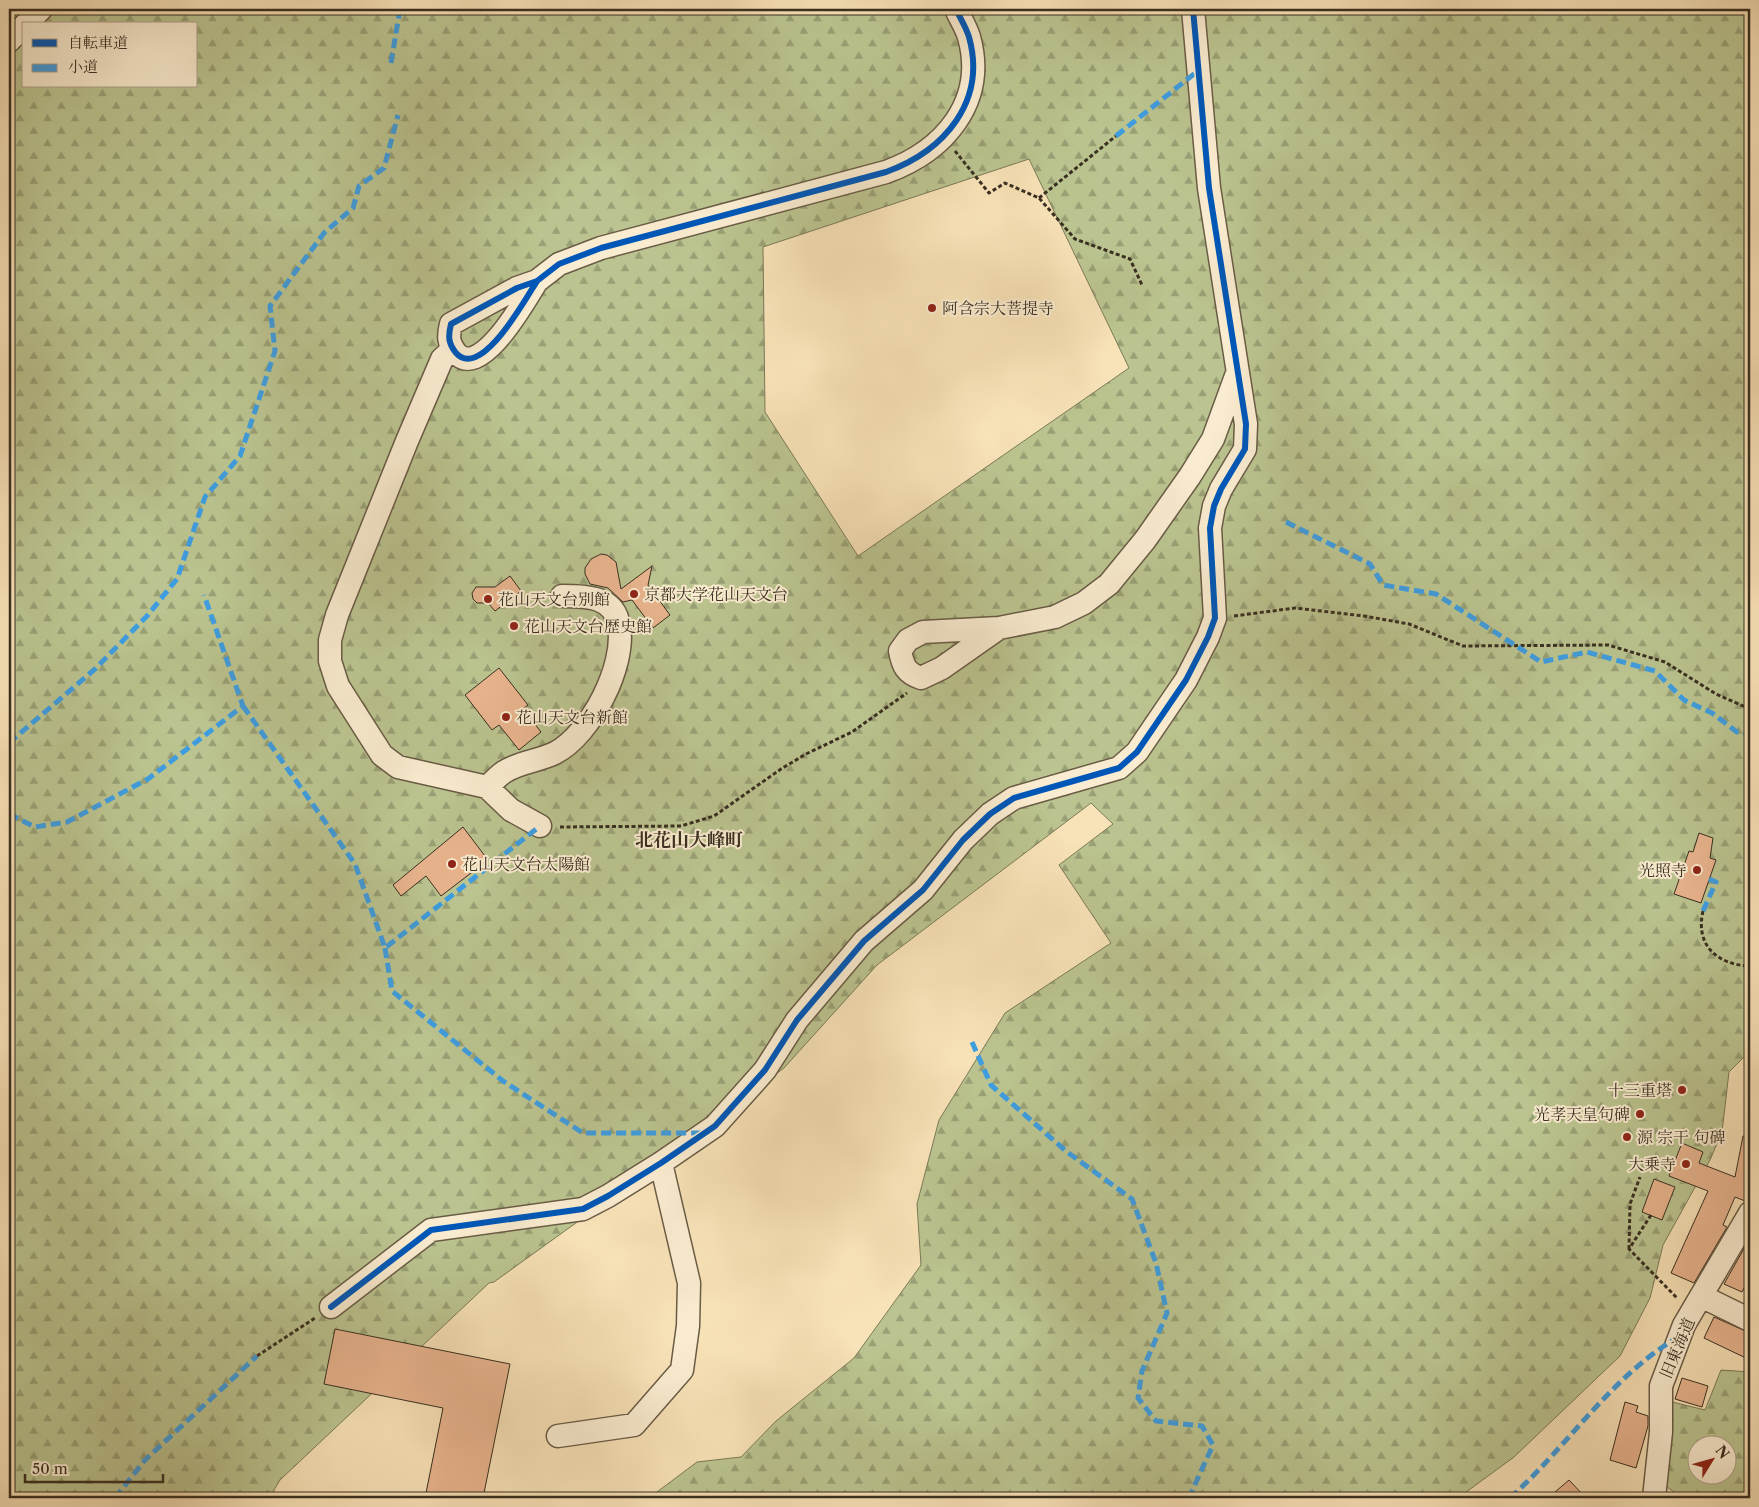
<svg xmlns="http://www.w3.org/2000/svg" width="1759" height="1507" viewBox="0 0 1759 1507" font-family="'Libre Caslon Text','Noto Serif JP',serif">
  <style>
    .forest { fill: url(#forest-firs); stroke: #7a7a58; fill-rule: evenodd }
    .building { fill: #e8b48e; stroke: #392f21 }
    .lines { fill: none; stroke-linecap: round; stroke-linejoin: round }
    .minor-casing { stroke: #695c46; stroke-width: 25 }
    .path { stroke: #392f21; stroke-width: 3; stroke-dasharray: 4 2.5; stroke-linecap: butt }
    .minor { stroke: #faecd0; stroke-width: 22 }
    .quiet { stroke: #3e9de0; stroke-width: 5; stroke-dasharray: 10 5; stroke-linecap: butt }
    .cycleway-casing { stroke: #faecd0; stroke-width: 9 }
    .cycleway { stroke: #0057b8; stroke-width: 6 }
    .poi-dot { fill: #8f2418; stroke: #faecd0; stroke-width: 2 }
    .labels { text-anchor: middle; stroke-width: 4; stroke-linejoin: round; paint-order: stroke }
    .poi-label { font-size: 16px; fill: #392f21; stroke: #faecd0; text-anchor: start }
    .street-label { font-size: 16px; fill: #392f21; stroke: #faecd0 }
    .neighbourhood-label { font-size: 18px; font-weight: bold; fill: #392f21; stroke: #faecd0 }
  </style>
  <defs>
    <pattern id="forest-firs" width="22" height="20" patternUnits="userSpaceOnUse" patternTransform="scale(1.25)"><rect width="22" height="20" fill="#bbc490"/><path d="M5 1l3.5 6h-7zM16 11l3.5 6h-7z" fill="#99a075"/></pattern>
  </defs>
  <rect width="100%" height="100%" fill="#f8e2b7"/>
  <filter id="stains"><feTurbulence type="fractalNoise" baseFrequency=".004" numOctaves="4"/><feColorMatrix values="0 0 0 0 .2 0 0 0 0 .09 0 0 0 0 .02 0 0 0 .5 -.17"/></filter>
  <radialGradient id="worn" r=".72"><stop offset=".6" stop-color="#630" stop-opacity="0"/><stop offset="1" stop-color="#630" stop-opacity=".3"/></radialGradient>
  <path class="forest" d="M9,9H1750V1051L1729,1072L1722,1132L1710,1160L1663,1245L1650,1298L1620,1356L1514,1457L1458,1498H649L697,1462L741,1457L776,1421L854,1358L921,1265L917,1204L939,1120L1005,1013L1111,943L1059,865L1113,824L1091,803L877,965L784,1068L605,1202L494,1282L489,1283L280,1480L274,1490L273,1498H9ZM24,24H196V86H24ZM1029,159L1129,368L858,556L765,412L763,247Z
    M1721,1370L1750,1372V1498H1682L1663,1484L1668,1401L1705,1410ZM1696,1444H1726V1474H1696Z"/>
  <path class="building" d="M601,554L607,555L616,562L621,589L652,566L648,585L670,615L653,628L632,600L623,602L608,588L590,584L585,574V568L591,559Z
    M510,576L521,591L495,611L488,603H477L473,599L472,593L476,587H495Z
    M499,668L528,705L523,709L541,732L519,750L499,725L492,730L465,695Z
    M463,827L488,860L441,896L426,876L401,896L393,885Z
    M1699,833L1713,838L1710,858L1716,860L1701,903L1674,894L1689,851L1693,852Z
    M1743,1136H1750V1186L1745,1201L1735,1197L1723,1225L1727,1227L1694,1283L1671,1273L1708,1191L1669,1176L1682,1143L1703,1152L1699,1163L1735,1177Z
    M1654,1179L1675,1187L1662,1220L1642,1212Z
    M1750,1238V1276L1742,1292L1724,1284Z
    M1714,1317L1750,1333V1360L1704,1338Z
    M335,1329L510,1364L483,1498H425L443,1408L324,1384Z
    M1682,1378L1708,1386L1702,1407L1675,1399Z
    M1625,1402L1638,1406L1636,1412L1648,1416V1426L1636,1468L1610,1460Z
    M1569,1480L1586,1498H1548Z"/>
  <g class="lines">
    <defs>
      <path id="minor" d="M26,24L41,9
        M9,41L24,26
        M537,281C526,298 481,381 456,353C448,343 448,336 451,324L517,288L537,281L559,264L601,248L886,172C944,151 987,102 969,37C966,27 960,18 956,9
        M453,349L442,359L407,441L337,615L330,640V661L338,686L382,755L398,767L487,787L511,810L540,826
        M999,628L942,668L921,678C906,673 903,666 900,651L908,640L923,632L999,628L1055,617L1084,603L1109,584L1145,540L1190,476L1213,439L1236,376
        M487,787C493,782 498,776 504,772C519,762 539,761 555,753C591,734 626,666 619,626C615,596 586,596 562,596
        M1701,1296L1750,1320
        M331,1307L431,1230L583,1209L608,1196L661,1163L715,1126L765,1070L797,1020L864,941L923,890L963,840L990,814L1014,798L1119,768L1137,752L1186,680L1208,637L1215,618L1210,528L1214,506L1221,489L1245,449L1246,424L1209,188L1193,9
        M558,1436L634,1425L682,1370L688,1326L689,1283L661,1163
        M1654,1498L1661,1432V1386L1684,1325L1750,1213"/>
    </defs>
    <use href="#minor" class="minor-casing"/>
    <path class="path" d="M955,151L989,193L1005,183L1039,198L1075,239L1130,259L1142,285
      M1039,198L1116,136
      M1234,616L1295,608L1364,616L1409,624L1463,646L1608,645L1665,662L1716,694L1750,709
      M560,827L681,826L714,816L781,769L806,754L852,732L907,693
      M1703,911C1695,945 1717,965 1750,966
      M1651,1215L1629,1249L1678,1299
      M1629,1249L1630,1204L1640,1177
      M257,1356L315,1318"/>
    <use href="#minor" class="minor"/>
    <path class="quiet" d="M391,63L400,9
      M1116,136L1199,70
      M1286,522L1370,564L1383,585L1436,594L1541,662L1587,652L1655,671L1684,700L1712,713L1737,732L1750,734
      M243,706L355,864L385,948L540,826
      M9,743L95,669L147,616L177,579L205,497L240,456L275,351L270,306L324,233L353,208L359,186L384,168L398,115
      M9,814L35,827L67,822L148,779L243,706L204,595
      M1703,911L1716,882L1709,879
      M385,948L392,991L503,1081L583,1133H701
      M972,1042L991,1085L1067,1152L1132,1199L1156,1263L1167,1313L1142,1371L1138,1398L1156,1421L1202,1426L1213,1445L1192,1491L1195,1498
      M115,1498L145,1460L257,1356
      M1510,1498C1568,1446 1612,1375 1680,1336"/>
    <defs>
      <path id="cycleway" d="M537,281C526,298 481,381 456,353C448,343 448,336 451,324L517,288L537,281L559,264L601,248L886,172C944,151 987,102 969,37C966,27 960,18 956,9
        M331,1307L431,1230L583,1209L608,1196L661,1163L715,1126L765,1070L797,1020L864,941L923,890L963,840L990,814L1014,798L1119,768L1137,752L1186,680L1208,637L1215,618L1210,528L1214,506L1221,489L1245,449L1246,424L1209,188L1193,9"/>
    </defs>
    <use href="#cycleway" class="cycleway-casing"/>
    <use href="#cycleway" class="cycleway"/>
  </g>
  <g class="poi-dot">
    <circle cx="932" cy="308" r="5"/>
    <circle cx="634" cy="594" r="5"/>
    <circle cx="488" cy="599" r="5"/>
    <circle cx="514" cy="626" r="5"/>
    <circle cx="506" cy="717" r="5"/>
    <circle cx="452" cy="864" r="5"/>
    <circle cx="1697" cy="870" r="5"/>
    <circle cx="1682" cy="1090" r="5"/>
    <circle cx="1640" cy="1114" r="5"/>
    <circle cx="1627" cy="1137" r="5"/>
    <circle cx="1686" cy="1164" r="5"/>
  </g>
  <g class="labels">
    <g class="poi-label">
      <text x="942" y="314">阿含宗大菩提寺</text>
      <text x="644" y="600">京都大学花山天文台</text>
      <text x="498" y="605">花山天文台別館</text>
      <text x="524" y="632">花山天文台歴史館</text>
      <text x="516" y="723">花山天文台新館</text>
      <text x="462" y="870">花山天文台太陽館</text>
      <text x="1687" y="876" text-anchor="end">光照寺</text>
      <text x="1672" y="1096" text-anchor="end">十三重塔</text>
      <text x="1630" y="1120" text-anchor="end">光孝天皇句碑</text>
      <text x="1637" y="1143">源 宗干 句碑</text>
      <text x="1676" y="1170" text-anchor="end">大乗寺</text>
    </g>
    <g class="street-label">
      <text transform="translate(1677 1348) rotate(-67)" y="6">旧東海道</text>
    </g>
    <g class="neighbourhood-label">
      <text x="689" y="846">北花山大峰町</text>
    </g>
  </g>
  <rect width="1759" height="1507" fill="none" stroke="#f8e2b7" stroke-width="30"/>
  <rect x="10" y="10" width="1739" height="1487" fill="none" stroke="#392f21" stroke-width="2.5"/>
  <rect x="15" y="15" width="1729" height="1477" fill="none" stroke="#392f21"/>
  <rect x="22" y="22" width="175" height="65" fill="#faecd0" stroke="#ada08a"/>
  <rect x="32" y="39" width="25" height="8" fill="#0057b8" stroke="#ada08a"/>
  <text x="68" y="48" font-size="15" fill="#392f21">自転車道</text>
  <rect x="32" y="64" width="25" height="8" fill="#3e9de0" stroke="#ada08a"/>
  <text x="68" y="72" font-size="15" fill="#392f21">小道</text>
  <g transform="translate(1712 1460) rotate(53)"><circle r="24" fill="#faecd0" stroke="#ada08a"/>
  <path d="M0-4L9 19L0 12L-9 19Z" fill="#8f2418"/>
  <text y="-8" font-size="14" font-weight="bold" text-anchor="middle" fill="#392f21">N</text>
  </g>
  <path d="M25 1474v8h138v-8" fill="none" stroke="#392f21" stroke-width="2.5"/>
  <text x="32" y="1474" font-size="15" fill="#392f21" stroke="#faecd0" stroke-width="4" paint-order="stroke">50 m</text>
  <rect width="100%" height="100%" filter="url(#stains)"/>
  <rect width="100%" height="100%" fill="url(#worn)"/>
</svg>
